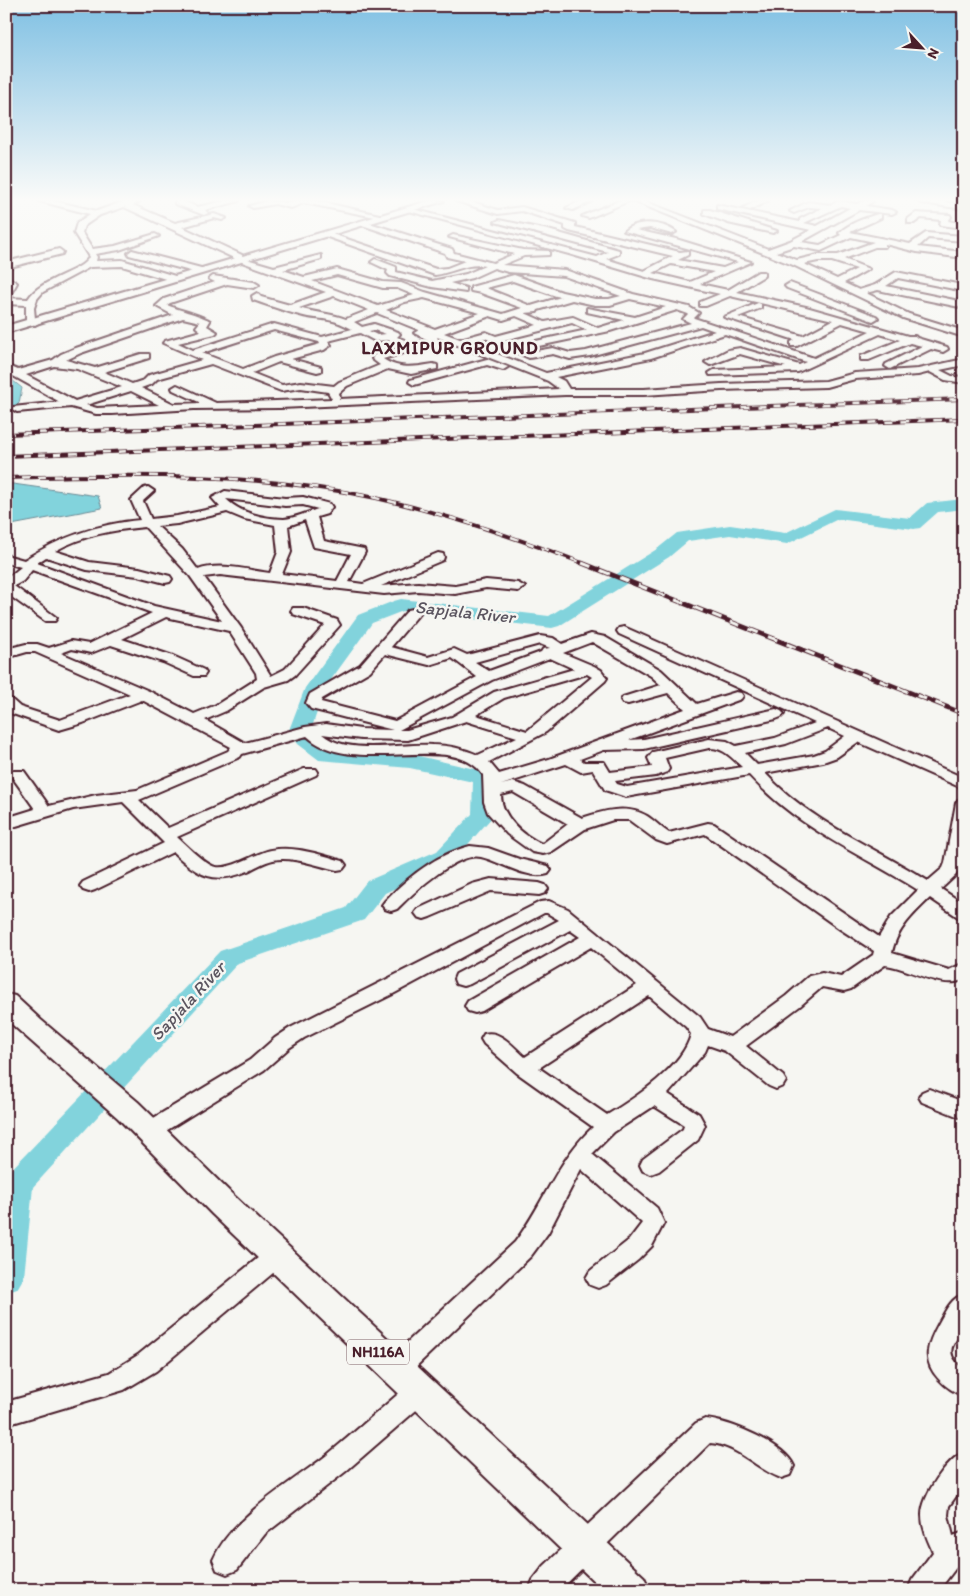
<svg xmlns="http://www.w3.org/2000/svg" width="970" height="1596" viewBox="0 0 970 1596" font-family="Itim,sans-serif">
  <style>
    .water { fill: #82d3dc; stroke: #6c8b95 }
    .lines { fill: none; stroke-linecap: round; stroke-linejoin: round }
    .river { fill: #82d3dc; fill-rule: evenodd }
    .minor-casing { stroke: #4a1f2b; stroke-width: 4 }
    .major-casing { stroke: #4a1f2b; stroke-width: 4 }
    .highway-casing { stroke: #4a1f2b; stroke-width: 4 }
    .minor { fill: #f6f6f2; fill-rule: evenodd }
    .major { fill: #f6f6f2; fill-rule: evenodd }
    .highway { fill: #f6f6f2; fill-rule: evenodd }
    .rail-far1-casing { stroke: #4a1f2b; stroke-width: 4 }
    .rail-casing { stroke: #4a1f2b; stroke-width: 5 }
    .rail-far1 { stroke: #f6f6f2; stroke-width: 2.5; stroke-dasharray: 8; stroke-linecap: butt }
    .rail { stroke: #f6f6f2; stroke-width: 3; stroke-dasharray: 10; stroke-linecap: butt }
    .labels { text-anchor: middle; stroke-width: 5; stroke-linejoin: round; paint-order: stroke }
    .shield { fill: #f6f6f2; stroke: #7e6067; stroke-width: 1 }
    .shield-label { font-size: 15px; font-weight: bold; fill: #4a1f2b }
    .far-district-label { font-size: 18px; font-weight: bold; letter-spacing: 1px; fill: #4a1f2b; stroke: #f6f6f2 }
    .water-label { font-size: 18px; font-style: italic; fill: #5b5560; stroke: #f6f6f2 }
  </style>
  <rect width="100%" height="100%" fill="#f6f6f2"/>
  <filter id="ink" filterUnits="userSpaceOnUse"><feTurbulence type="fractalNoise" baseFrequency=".02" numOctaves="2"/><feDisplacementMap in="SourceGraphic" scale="10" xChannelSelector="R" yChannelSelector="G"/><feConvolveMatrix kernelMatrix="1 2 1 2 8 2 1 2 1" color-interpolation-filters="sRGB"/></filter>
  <g filter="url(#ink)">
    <path class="water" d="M6,378L12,380L22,388L19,403L6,414Z
      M6,483L98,496L102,508L6,526Z"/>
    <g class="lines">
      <path class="river" d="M964,499V509L938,512L920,528L914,529L838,519L787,544L730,535L688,541L669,557L559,626L552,628L403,611L372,623L325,688L311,730L333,749L410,754L492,773L495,778L494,815L453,861L385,893L364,920L238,963L33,1187L24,1277L17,1289L6,1293L7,1174L220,951L346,908L367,881L437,851L472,814L473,782L410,768L319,760L298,744L289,730L305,688L358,615L394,601L401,599L549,616L657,549L677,533L730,525L785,533L835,509L910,518L927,503Z"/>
      <defs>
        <path id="minor" d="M39,201H54L97,211L122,202L140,201L133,205L175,223L214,214L226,218L222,220L214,218L182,227L242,255L243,258L274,267L321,255V259L283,270L304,277L337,269L383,282L401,283L425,292L503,314L522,308L481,293L471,291V287L514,275L562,292L595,299H609L621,296L564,276L508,272L494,268L472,278L450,283L466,288V292L432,287L390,276L387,273L388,270L371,262L375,259L396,267V272L432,281L466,274L485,266C469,262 452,273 435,275L322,235L329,233L436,269L447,268L465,261L447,257L445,253L359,224L366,222L452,249L454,253L493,263L514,254L449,237L453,235L523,250L549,251V255L524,256L502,265L565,270L633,294L689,307L699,313L694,318L814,358L870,331L842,323L797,346H791V342L795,340L724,317L758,303L761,304V308L738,317L803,336L833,320L730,296L706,306H700V302L720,294L653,279L569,254L405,210L409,208L597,257L608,252L495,222L499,220L548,230L619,250V254L606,259L644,271L673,256L569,231L565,229V225L522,211L498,214L456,201H469L498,210L522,207L575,223V227L680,252L688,251V255L678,260L723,268L738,262L624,231C637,219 663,222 676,232L672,234L650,228L636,230L676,239L751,262L700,284L728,290L758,272H764V276L737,292L806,307L908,336H915L917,338L947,347L948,349L943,352L931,349L890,369L885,366L886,364L922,346L910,343L869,360H861V356L900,340L880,334L798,372L710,375L709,373L714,370L786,367L740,354L710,365L705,362L728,350L740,348L799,365L806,362L725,334L651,358L556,377L564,381L569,389H644L721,384L826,381L855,373L918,369L964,359V365L940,370L952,376L964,377V383L945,380L930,372L918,375L855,379L826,387L721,390L644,395H565L280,408L194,409L112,414H96L71,407L17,412L12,409L13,407L60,402L6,372V365L18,370L53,360L61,354L73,349L173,315L156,306L164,299L215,282L209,279L213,276L254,282L259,285L254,288L227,284L170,303L167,305C176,309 206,317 210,321L207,326L217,332L215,334L178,343L193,350L274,324L322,337L352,329C334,319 328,320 308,317C289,313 271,306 253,300L252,296L257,293L261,297L290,305L326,292L242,262L241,259H236L124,207L100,215L84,226L82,233L92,249L115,246L155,234L159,236L119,250L95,254L97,257L96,261L122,260L175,276V280H169L122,266L90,267L43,292L37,299L34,308L35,319L40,322L35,325L26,320V305L6,304V298L28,299C41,278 82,272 89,257L74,233L77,223L90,214ZM671,264L714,272L690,282L653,273ZM337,275L383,288H397L414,295L378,306L312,281ZM513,281L556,296L561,297L531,306L486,288ZM334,296L369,310L346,319C330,313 315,313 299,308ZM424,298L480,313L435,329L386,310L405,302ZM630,299L666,307L635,317L587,308V312L624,320L598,328L573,317L545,322L525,313L537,312L538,310L572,300L595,305H610ZM677,310L688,314L683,319L691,323L586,351L570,353L553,348L530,352L504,340L572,323L587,330L531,342V346L534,347L610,331ZM377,313L424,332L419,330L414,333L428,340L374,355L372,359L380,365L339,382L334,386L301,382L282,385L252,373L279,362L317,372L321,371V367L291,359L324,350L331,345L328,341L360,333L375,341L388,340L402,345L405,344V340L397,337L400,334L398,332L374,324L362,327L354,322ZM490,316L503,320L516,316L537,325L496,336L486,332L460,339L444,333ZM183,318L200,322L196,327L201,331L165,341L163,343L202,360L149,375L144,380L132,384L104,372L149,358V354H141L95,368L66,360L81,353ZM701,326L715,331L645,353L546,373L469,343L485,338L529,358L553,354L570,359L590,356ZM274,330L319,342L320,344L274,357L243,369L202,353ZM374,330L386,334L377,335L369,331ZM437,337L548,381L559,389L339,399L340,397L339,393L347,386L388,369L411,374L437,369V365L433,364C415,367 399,370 383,359L437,343L439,341ZM211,364L281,391L301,388L328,392L332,399L216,403L177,385L172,388L173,390L201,403L174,404L141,388L152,384L157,379ZM54,366L77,369L122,387L75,401L26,375ZM131,391L159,405L97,408L86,405Z
          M175,201H183L197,207L224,201H239L205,210L208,213L204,215L175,204Z
          M267,201L290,203L296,201H317L384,216L380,218L304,203L291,208L275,204L253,208L249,206Z
          M581,201H592L573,210L566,208Z
          M618,201H629L589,218L582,216Z
          M633,201H644L768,249L790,241L811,230L717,209V205L800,222V219L822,208L809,207L794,213L790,211L808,202L831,205L839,201L857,204L863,201H873L866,206L892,210L896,212L892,214L859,210L801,242L820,245L841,235L839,233C849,223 865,218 878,214H881V218L850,232L910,244L926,233L964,236V241L928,238L918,247L964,252V258L917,252L885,244V247H875L844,259L869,269L844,283L859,290L875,285L896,272L962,285L964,287L959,290L898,278L886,286L964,302V308L878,290L866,293L909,314L964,331V337L903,318L793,265ZM841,206L850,208L817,226L804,223ZM851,237L874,242L838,255H818L797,260L776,252L794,246L821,251ZM818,261H832L857,269L837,279L804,264Z
          M757,201H768L750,210L743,208Z
          M918,201H939L964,205V209L922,203Z
          M704,210H710L777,231L773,233L728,223L704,214Z
          M916,213L950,215L951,217L948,221L964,224V228L940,225L941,220L921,218L914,223H908V219Z
          M59,249L63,252L62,254L6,268V262Z
          M132,250L201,268L202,270L198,273L129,255L128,253Z
          M6,276L17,283L9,297L6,298L8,284Z
          M790,283L876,316L878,318L873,321L870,320L787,288L785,286Z
          M487,359L508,367L503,370L487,365L414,385L409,382L410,380Z
          M148,487L154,491L143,501L151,519L177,516L220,507L212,498L225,491L285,498L303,497L330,504L332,507L327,514L317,517L324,541L364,549L365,552L349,582L363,584L438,553L443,554L444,557L443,560L381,586L418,583L455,586L486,580L518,583L525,587L518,591L486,588L455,594L418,591L384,594L220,575L204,577L241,628L271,676L285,669L325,625L293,614L291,611L293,608H303L337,620L340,625L295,675L288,680L264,687L226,711L205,720L245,743L305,727L326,724L361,729L393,730L311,709L306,703L310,694L360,665L408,610L413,609L420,613L391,647L428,657L454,649L467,655L540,636L553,638L562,644L591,634L605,637L661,670L697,704L736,692L741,693L743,696L741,699L629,740L644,739L776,709L781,711L784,714L781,717L776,719L644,749L604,750L580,759L584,762H604L610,772L652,767L648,758L653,752L709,739L727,741L736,746L775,738L815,723L619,634L617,631L619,628L624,627L964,778V789L858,742L837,757L823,762L765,773C810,822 872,846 928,881L943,868L945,863L956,803L958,800L964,798L963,863L956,875L941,889L964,904V919L958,917L930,898C914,913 896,930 892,953L949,970L964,963V979C944,991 908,967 885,965L851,989L844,991L822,987L800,1006L746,1046L783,1076L786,1081L783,1086L776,1089L769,1086L725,1051L708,1045L705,1052L668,1094L699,1114L705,1125L698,1140L659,1171L651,1174L643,1171L640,1165L643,1159L683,1129L684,1125L654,1106L614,1132L592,1154L657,1208L664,1223L652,1246L638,1260L606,1285L598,1288L590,1285L586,1278L590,1271L629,1240L642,1223L581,1169L548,1233L531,1256L405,1377L396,1380L387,1377L384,1369L387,1361L515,1242C543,1205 558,1159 593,1127L517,1073L484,1044L481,1039L484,1034C500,1029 514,1048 525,1057L637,985L591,947L482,1011L475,1013L468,1011L465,1006L468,1001L580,937L570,930L470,984L463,986L456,984L454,979L456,974L559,920L547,913H544L393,994L304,1038L289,1048L264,1070L156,1137L149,1139L142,1137L139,1131L142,1125L250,1060L275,1038L290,1028L540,902L549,901L568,909L700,1017L708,1029L730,1037L786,996L809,976L822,973L841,977L873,955L874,951L840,929L705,834L667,844L656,840L629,820H613L585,829L551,852L543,854L532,852L507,834L488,813L484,802L483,775C453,729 353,779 307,736L242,754L240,757L139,800L168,828L304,769H316L318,772L316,775L177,837C186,845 205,865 216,867C231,870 255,853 271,850C294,845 321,855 343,861L346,865L343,869L337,870C317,866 293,856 273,860C264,862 256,867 248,871C214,885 198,876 173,852L95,890L89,892L83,890L80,886L83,882L164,843L123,802L73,809L6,829V818L35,809L10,774L12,771H24L49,806L96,795L137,790L228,751L231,747L142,700L83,723L59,730L10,713L6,710V698L11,699L20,707L60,720L130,694L35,652H27L6,658V649L26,644H37L49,648L71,641L89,644L152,613L32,570L23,581L14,586L57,618L55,621H45L6,593V579L21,567L6,563V555L24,560C61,537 97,524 140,520L131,500L144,488ZM226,499L285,506L303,505L318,509C308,512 295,518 284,519C264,519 240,513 226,499ZM227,512L244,519L275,525L278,552L270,573C248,570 219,562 198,570L182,549L157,526L177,524ZM305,520L314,547L351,554L337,581L282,574L291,552L288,526ZM145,527L190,576L222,621L154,606L37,563L46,557L87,570L138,576L165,583L170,582L172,579L170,576L139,568L89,562L55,551C83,535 113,530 145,527ZM166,617L229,631L256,673L257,679L216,705L194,714L149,691L61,653L72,649L91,653L111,645L163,662L194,676H204L206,673L204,670L173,656L122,639ZM592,642L651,676L661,685L623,697L621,700L623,703L628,704L668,693L685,709L549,759L499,774L489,762L546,732L605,681L607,678L601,670L594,666L563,653ZM540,644L550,648L543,649L541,652L489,671L475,662ZM385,654L429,665L452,658L477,677L395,721L321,702L322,699L370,671ZM550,658L574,669L494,692L452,717L407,730H399L492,680ZM587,674L592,677L527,731L476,715L504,698ZM466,721L517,737L478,755C464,749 448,745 433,745C402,743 347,756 322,734L361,739L408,740ZM828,728L845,736L825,751L814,755L757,765L745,753L786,744ZM709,748C723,747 732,758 742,767L627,787L617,784L615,781L656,776L667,772L669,769L665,758ZM566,764L581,772L593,770L605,790L626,797L749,775C800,830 857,852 918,890L891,917L879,937L714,824L708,823L669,833C661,828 655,821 647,816C627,804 602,811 582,818L525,786L513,782L501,785ZM513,792L568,824L542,844C523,836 501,816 501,795ZM649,996L686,1027L691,1034C684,1066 634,1099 607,1115L539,1068Z
          M470,846L488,848L519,859L548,866L551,870L548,874C526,880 502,862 481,857C458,851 413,893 397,909L391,911L385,909L382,905L385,901C408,877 437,854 470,846Z
          M491,879L539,883L545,885L548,889L545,893L539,895L491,891L430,917L424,919L418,917L415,913L418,909L472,884Z
          M929,1089L964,1102V1119L922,1102L919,1097L922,1092Z
          M277,1246L285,1249L288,1256L285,1263L156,1371L124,1390L6,1425V1402L109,1373L138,1355L269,1249Z
          M964,1294C964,1303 965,1313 964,1322C961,1343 937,1347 964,1370V1396C947,1390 925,1371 928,1351C929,1340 936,1328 941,1319C947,1308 952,1298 964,1294Z
          M420,1380L429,1383L432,1391L429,1399L345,1472L265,1534L237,1570L227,1574L217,1570L213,1560C231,1517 291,1483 327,1455C356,1431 383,1407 411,1383Z
          M705,1419C729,1421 784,1443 794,1466L790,1475L781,1478C756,1469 738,1445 710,1443L560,1590H529L533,1580L544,1566L696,1423Z
          M964,1452V1485L949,1506L948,1515L953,1536L964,1532V1561L958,1565L939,1590H908L912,1580L933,1552C928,1541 922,1528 922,1515C922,1496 947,1459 964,1452Z"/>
        <path id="major" d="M428,201H444L6,333V326Z"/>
        <path id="highway" d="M6,994L15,996L41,1020L138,1102L234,1196L644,1577L650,1590H603L212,1214L118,1118L6,1019Z"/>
      </defs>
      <use href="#minor" class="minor-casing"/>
      <use href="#major" class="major-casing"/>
      <use href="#highway" class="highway-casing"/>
      <use href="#minor" class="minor"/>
      <use href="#major" class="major"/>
      <use href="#highway" class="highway"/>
      <defs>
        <path id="rail-far1" d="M6,434L964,399
          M6,456L964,419
          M6,478C129,474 254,472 376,498C447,514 517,538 585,564"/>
        <path id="rail" d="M582,563L964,714"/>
      </defs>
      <use href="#rail-far1" class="rail-far1-casing"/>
      <use href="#rail" class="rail-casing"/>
      <use href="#rail-far1" class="rail-far1"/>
      <use href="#rail" class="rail"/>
    </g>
  </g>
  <linearGradient id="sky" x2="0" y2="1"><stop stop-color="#7fc0e3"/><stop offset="0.47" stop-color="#fbfbf9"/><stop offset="1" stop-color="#fbfbf9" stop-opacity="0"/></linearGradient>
  <rect width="970" height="425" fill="url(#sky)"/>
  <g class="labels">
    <rect class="shield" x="347" y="1339.5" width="62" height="25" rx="4"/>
    <g class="shield-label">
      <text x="378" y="1357">NH116A</text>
    </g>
    <g class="far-district-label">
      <text x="450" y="354">LAXMIPUR GROUND</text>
    </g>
    <g class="water-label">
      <text transform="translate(465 612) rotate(6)" y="6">Sapjala River</text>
      <text transform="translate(188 1001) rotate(-47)" y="6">Sapjala River</text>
    </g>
  </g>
  <rect width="970" height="1596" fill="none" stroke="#f6f6f2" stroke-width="25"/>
  <rect x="12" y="12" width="945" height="1571" fill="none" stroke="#4a1f2b" stroke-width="2" filter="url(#ink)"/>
  <g transform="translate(922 48) rotate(116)" stroke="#f6f6f2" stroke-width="4" paint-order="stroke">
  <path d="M0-4L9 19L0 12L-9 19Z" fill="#4a1f2b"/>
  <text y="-8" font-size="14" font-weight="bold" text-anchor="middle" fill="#4a1f2b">N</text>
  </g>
</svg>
